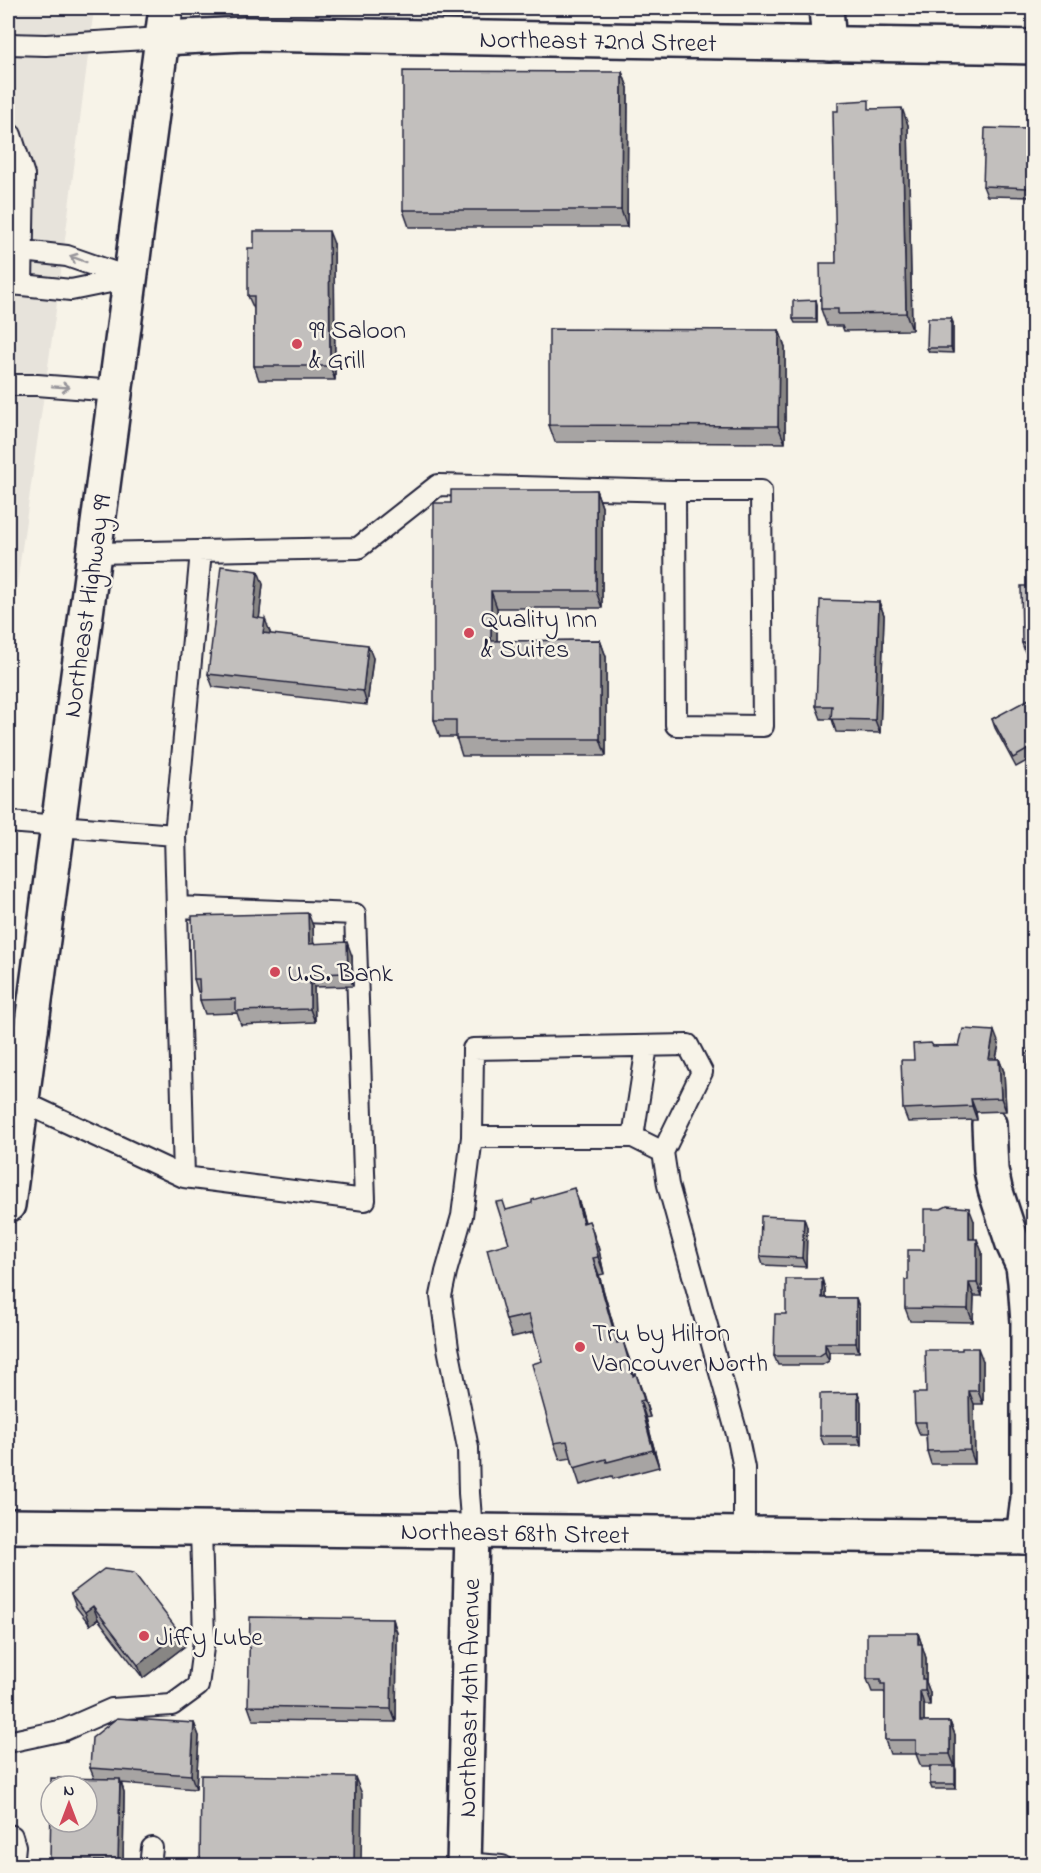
<svg xmlns="http://www.w3.org/2000/svg" width="1041" height="1873" viewBox="0 0 1041 1873" font-family="'Indie Flower',sans-serif">
  <style>
    .built { fill: #e7e3db }
    .lines { fill: none; stroke-linecap: round; stroke-linejoin: round }
    .lane-casing { stroke: #22223b; stroke-width: 24 }
    .street-casing { stroke: #22223b; stroke-width: 38 }
    .secondary-casing { stroke: #22223b; stroke-width: 38 }
    .lane { stroke: #f7f3e8; stroke-width: 20 }
    .street { stroke: #f7f3e8; stroke-width: 33 }
    .secondary { stroke: #f7f3e8; stroke-width: 33 }
    .wall { fill: #a7a4a3; stroke: #22223b; stroke-width: 1.5 }
    .shaded-wall { fill: #888684; stroke: #22223b; stroke-width: 1.5 }
    .building { fill: #c2bfbd; stroke: #22223b; stroke-width: 1.5 }
    .oneway { stroke: #97959a }
    .poi-dot { fill: #d1495b; stroke: #f7f3e8; stroke-width: 2 }
    .labels { text-anchor: middle; stroke-width: 5; stroke-linejoin: round; paint-order: stroke }
    .street-label { font-size: 26px; fill: #22223b; stroke: #f7f3e8 }
    .poi-label { font-size: 26px; fill: #22223b; stroke: #f7f3e8; text-anchor: start }
  </style>
  <rect width="100%" height="100%" fill="#f7f3e8"/>
  <filter id="ink" filterUnits="userSpaceOnUse"><feTurbulence type="fractalNoise" baseFrequency=".0167" numOctaves="2"/><feDisplacementMap in="SourceGraphic" scale="12" xChannelSelector="R" yChannelSelector="G"/><feConvolveMatrix kernelMatrix="1 2 1 2 8 2 1 2 1" color-interpolation-filters="sRGB"/></filter>
  <g filter="url(#ink)">
    <path class="built" d="M8,8H94L57,303L8,647Z"/>
    <g class="lines">
      <defs>
        <path id="lane" d="M8,44L46,45L162,38
          M8,135H11L24,175L22,285L8,284
          M23,251L67,256L130,278
          M12,276L22,285L71,290L130,278
          M8,385H37L115,391
          M94,553L358,548L438,485L675,491H761L763,726L676,725L675,491
          M8,822L175,835L201,551
          M177,907L355,914L365,1200L184,1177
          M13,1099L21,1101L184,1177L175,835
          M472,1137L473,1049L688,1045L702,1072L663,1152
          M633,1137L647,1046
          M472,1531L469,1493L468,1448L448,1348L441,1296L446,1272L462,1216L472,1137H633L663,1152L668,1185L737,1434L744,1468V1534
          M8,1742L64,1730L112,1709L172,1705L198,1686L204,1640L201,1529
          M8,1835L12,1836L15,1846L13,1866
          M464,1863L502,1866
          M150,1866L152,1848"/>
        <path id="street" d="M826,8L829,44
          M989,1124L991,1170L995,1189L1013,1244L1023,1266L1025,1282L1028,1322V1498L1023,1537
          M464,1866L472,1531"/>
        <path id="secondary" d="M162,38L245,34L1034,47
          M8,1205L166,8
          M8,1526L1034,1537"/>
      </defs>
      <use href="#lane" class="lane-casing"/>
      <use href="#street" class="street-casing"/>
      <use href="#secondary" class="secondary-casing"/>
      <use href="#lane" class="lane"/>
      <use href="#street" class="street"/>
      <use href="#secondary" class="secondary"/>
    </g>
    <path class="wall" d="M952,8H961L953,11Z
      M622,72L628,88L627,227H409L403,210Z
      M872,109L908,125L912,330L844,331L842,326H827L821,309L836,263Z
      M1030,129L1033,138L1031,197L987,196L983,186Z
      M334,244L335,380H259L254,366V309L248,296Z
      M816,300L817,305V323H795L793,319Z
      M951,318L953,323V353L929,352L927,348Z
      M779,330L785,347V443L555,442L549,425Z
      M596,490L602,507V608H497V641L600,640L606,657V756H462L456,737H440L434,720L451,503Z
      M263,584L259,618L270,632L269,634L373,658L367,705L213,687L208,674Z
      M1034,586V652H1025L1022,643Z
      M879,602L884,615L880,733L836,732L832,719H821L816,706Z
      M1034,699V757L1016,767L995,728L992,719Z
      M313,926V943L352,956L353,986L314,987L315,1022L241,1025L237,1013L205,1014L200,1000V992H198L194,979Z
      M999,1044L996,1059H999L1004,1072L1006,1111L976,1112L977,1120L908,1122L903,1109L914,1060L933,1046Z
      M1034,1049V1101L1030,1091Z
      M580,1205L585,1222L598,1246L604,1274L599,1275L618,1342L629,1358L634,1376L636,1374L642,1391L650,1417L646,1418L659,1467L613,1479L612,1476L580,1485L571,1458L560,1460L554,1443L542,1361L534,1332L512,1337L506,1320L509,1243L506,1210Z
      M974,1221V1239L982,1252V1296H974L973,1322L910,1321L905,1308L908,1280L924,1250Z
      M807,1227L806,1267L763,1265L760,1256Z
      M822,1279L825,1289V1298H856L859,1307V1352H829V1361L822,1365H778L774,1356L786,1314Z
      M983,1361V1404H974L975,1464H931L927,1451L926,1435H920L915,1422L926,1393Z
      M858,1393L861,1402V1445H824L820,1436Z
      M71,1594L185,1646L143,1678L98,1619L90,1625L76,1607Z
      M393,1619L397,1633L396,1722L253,1720L248,1706Z
      M918,1633L926,1658V1682L930,1693V1705H924V1722H950L955,1735V1766L956,1770V1789H932L930,1784V1767H921L916,1754H890L885,1740V1694L884,1692H872L867,1679Z
      M194,1723L199,1736L196,1789L121,1783L124,1792L123,1866H52L50,1860L94,1778L90,1768Z"/>
    <path class="shaded-wall" d="M622,72L628,88L627,227L621,210Z
      M902,108L908,125L912,330L906,313Z
      M1030,129L1033,138L1031,197L1028,188Z
      M329,231L334,244L335,380L330,366Z
      M816,300L817,305V323L816,319Z
      M951,318L953,323V353L951,348Z
      M779,330L785,347V443L778,426Z
      M596,490L602,507V608L596,591Z
      M258,571L263,584L258,630L253,617Z
      M491,591L497,608V658L491,641Z
      M879,602L884,615L880,733L875,720Z
      M265,619L270,632L268,646L263,633Z
      M600,640L606,657V756L600,739Z
      M368,645L373,658L367,705L363,691Z
      M308,913L313,926L314,957L309,944Z
      M347,942L352,956L353,986L348,973Z
      M310,974L314,987L315,1022L310,1009Z
      M994,1031L999,1044L993,1072L989,1059Z
      M999,1059L1004,1072L1006,1111L1001,1098Z
      M971,1099L976,1112L977,1120L972,1106Z
      M574,1188L580,1205L589,1240L583,1223Z
      M969,1208L974,1221V1252L969,1239Z
      M804,1218L807,1227L806,1267L802,1258Z
      M589,1221L598,1246L604,1274L598,1257Z
      M977,1239L982,1252V1296L977,1283Z
      M593,1258L599,1275L623,1360L617,1343Z
      M822,1279L825,1289V1307L822,1298Z
      M969,1283L974,1296L973,1322L968,1309Z
      M856,1298L859,1307V1352L856,1343Z
      M623,1341L629,1358L639,1393L633,1376Z
      M825,1343L829,1352V1361L825,1352Z
      M978,1348L983,1361V1404L978,1391Z
      M636,1374L642,1391L650,1417L644,1400Z
      M969,1391L974,1404L975,1464L970,1450Z
      M858,1393L861,1402V1445L858,1436Z
      M640,1401L646,1418L659,1467L653,1450Z
      M93,1606L98,1619L90,1625L85,1612Z
      M393,1619L397,1633L396,1722L391,1709Z
      M180,1633L185,1646L143,1678L138,1665Z
      M918,1633L926,1658V1682L930,1693V1705L922,1679L918,1644Z
      M920,1691L924,1705V1735L920,1722Z
      M950,1722L955,1735V1766L956,1770V1789L955,1784V1767L950,1754Z
      M194,1723L199,1736L196,1789L191,1775Z
      M355,1777L362,1794L361,1866H354Z
      M120,1779L124,1792L123,1866H120L118,1861Z"/>
    <path class="building" d="M403,71L622,72L621,210H403Z
      M869,100V109L902,108L906,313L838,314V309H821L820,263H836L833,111H838V102Z
      M985,128L1030,129L1028,188L983,186Z
      M254,231H329L330,366H254V296H248V248H254Z
      M816,300V319H793V301Z
      M928,318H951V348H927Z
      M549,329L779,330L778,426L549,425Z
      M451,490H596V591H491V641L600,640V739H456V720H434V503H451Z
      M221,566L258,571L253,617L265,619L263,633L368,645L363,691L208,674Z
      M1021,586H1034V643H1022Z
      M820,600L879,602L875,720L831,719L832,706H816Z
      M1029,699H1034V746L1013,758L992,719Z
      M308,913L309,944L347,942L348,973L310,974V1009L236,1011V999L200,1000L199,979H194L192,916Z
      M963,1029L994,1031L989,1059H999L1001,1098L971,1099L972,1106L903,1109L901,1060H914L913,1044L931,1043L933,1046H959Z
      M1029,1049H1034V1091H1030L1027,1070Z
      M574,1188L583,1223L589,1221L592,1229L598,1257L593,1258L617,1343L623,1341L633,1376L636,1374L644,1400L640,1401L653,1450L607,1462L606,1459L574,1468L567,1441L554,1443L532,1364L542,1361L529,1315L506,1320L487,1249L509,1243L496,1202L503,1201L506,1210L532,1203V1200Z
      M947,1206L969,1208V1239H977V1283H969L968,1309L905,1308V1280H908V1250H924V1209H941Z
      M761,1216L804,1218L802,1258L760,1256Z
      M786,1279H822V1298H856V1343H825V1352L819,1356H774L775,1314H786Z
      M962,1348H978V1391H969L970,1450L927,1451L926,1422H915L914,1393H926L925,1350H962Z
      M858,1393V1436H820V1394Z
      M104,1569L134,1573L180,1633L138,1665L93,1606L85,1612L71,1594Z
      M250,1617L393,1619L391,1709L248,1706Z
      M867,1633H918V1644H922V1679H925V1691H920V1722H950V1754H916V1740H885V1684H881V1679H867Z
      M117,1718L194,1723L191,1775L90,1768L92,1738Z
      M930,1766H955V1784H930Z
      M201,1775L355,1777L354,1866H200Z
      M51,1778L120,1779L118,1861L50,1860L51,1802V1822H87V1786H51Z
      M1022,1860H1034V1866H1022Z"/>
    <defs><path id="oneway-shaft" d="M-6 0H5M1.5-3L5.5 0L1.5 3" fill="none" stroke-width="1.6" stroke-linecap="round" stroke-linejoin="round" transform="scale(1.5)"/></defs>
    <g class="oneway">
      <use href="#oneway-shaft" transform="translate(78 259) rotate(-160)"/>
      <use href="#oneway-shaft" transform="translate(61 387) rotate(4)"/>
    </g>
  </g>
  <g class="poi-dot">
    <circle cx="297" cy="344" r="6"/>
    <circle cx="469" cy="633" r="6"/>
    <circle cx="275" cy="972" r="6"/>
    <circle cx="580" cy="1347" r="6"/>
    <circle cx="144" cy="1636" r="6"/>
  </g>
  <g class="labels">
    <g class="street-label">
      <text transform="translate(598 40) rotate(1)" y="9">Northeast 72nd Street</text>
      <text transform="translate(86 606) rotate(-82)" y="9">Northeast Highway 99</text>
      <text transform="translate(515 1532) rotate(1)" y="9">Northeast 68th Street</text>
      <text transform="translate(468 1698) rotate(-89)" y="9">Northeast 10th Avenue</text>
    </g>
    <g class="poi-label">
      <text x="309" y="338">99 Saloon<tspan x="309" dy="30">&amp; Grill</tspan></text>
      <text x="481" y="627">Quality Inn<tspan x="481" dy="30">&amp; Suites</tspan></text>
      <text x="287" y="981">U.S. Bank</text>
      <text x="592" y="1341">Tru by Hilton<tspan x="592" dy="30">Vancouver North</tspan></text>
      <text x="156" y="1645">Jiffy Lube</text>
    </g>
  </g>
  <rect width="1041" height="1873" fill="none" stroke="#f7f3e8" stroke-width="30"/>
  <rect x="15" y="15" width="1011" height="1843" fill="none" stroke="#22223b" stroke-width="2" filter="url(#ink)"/>
  <g transform="translate(69 1804)"><circle r="28" fill="#f7f3e8" stroke="#a29fa3" stroke-width="1.5"/>
  <path d="M0-4.5L10 22L0 15L-10 22Z" fill="#d1495b"/>
  <text y="-9" font-size="16" font-weight="bold" text-anchor="middle" fill="#22223b">N</text>
  </g>
</svg>
